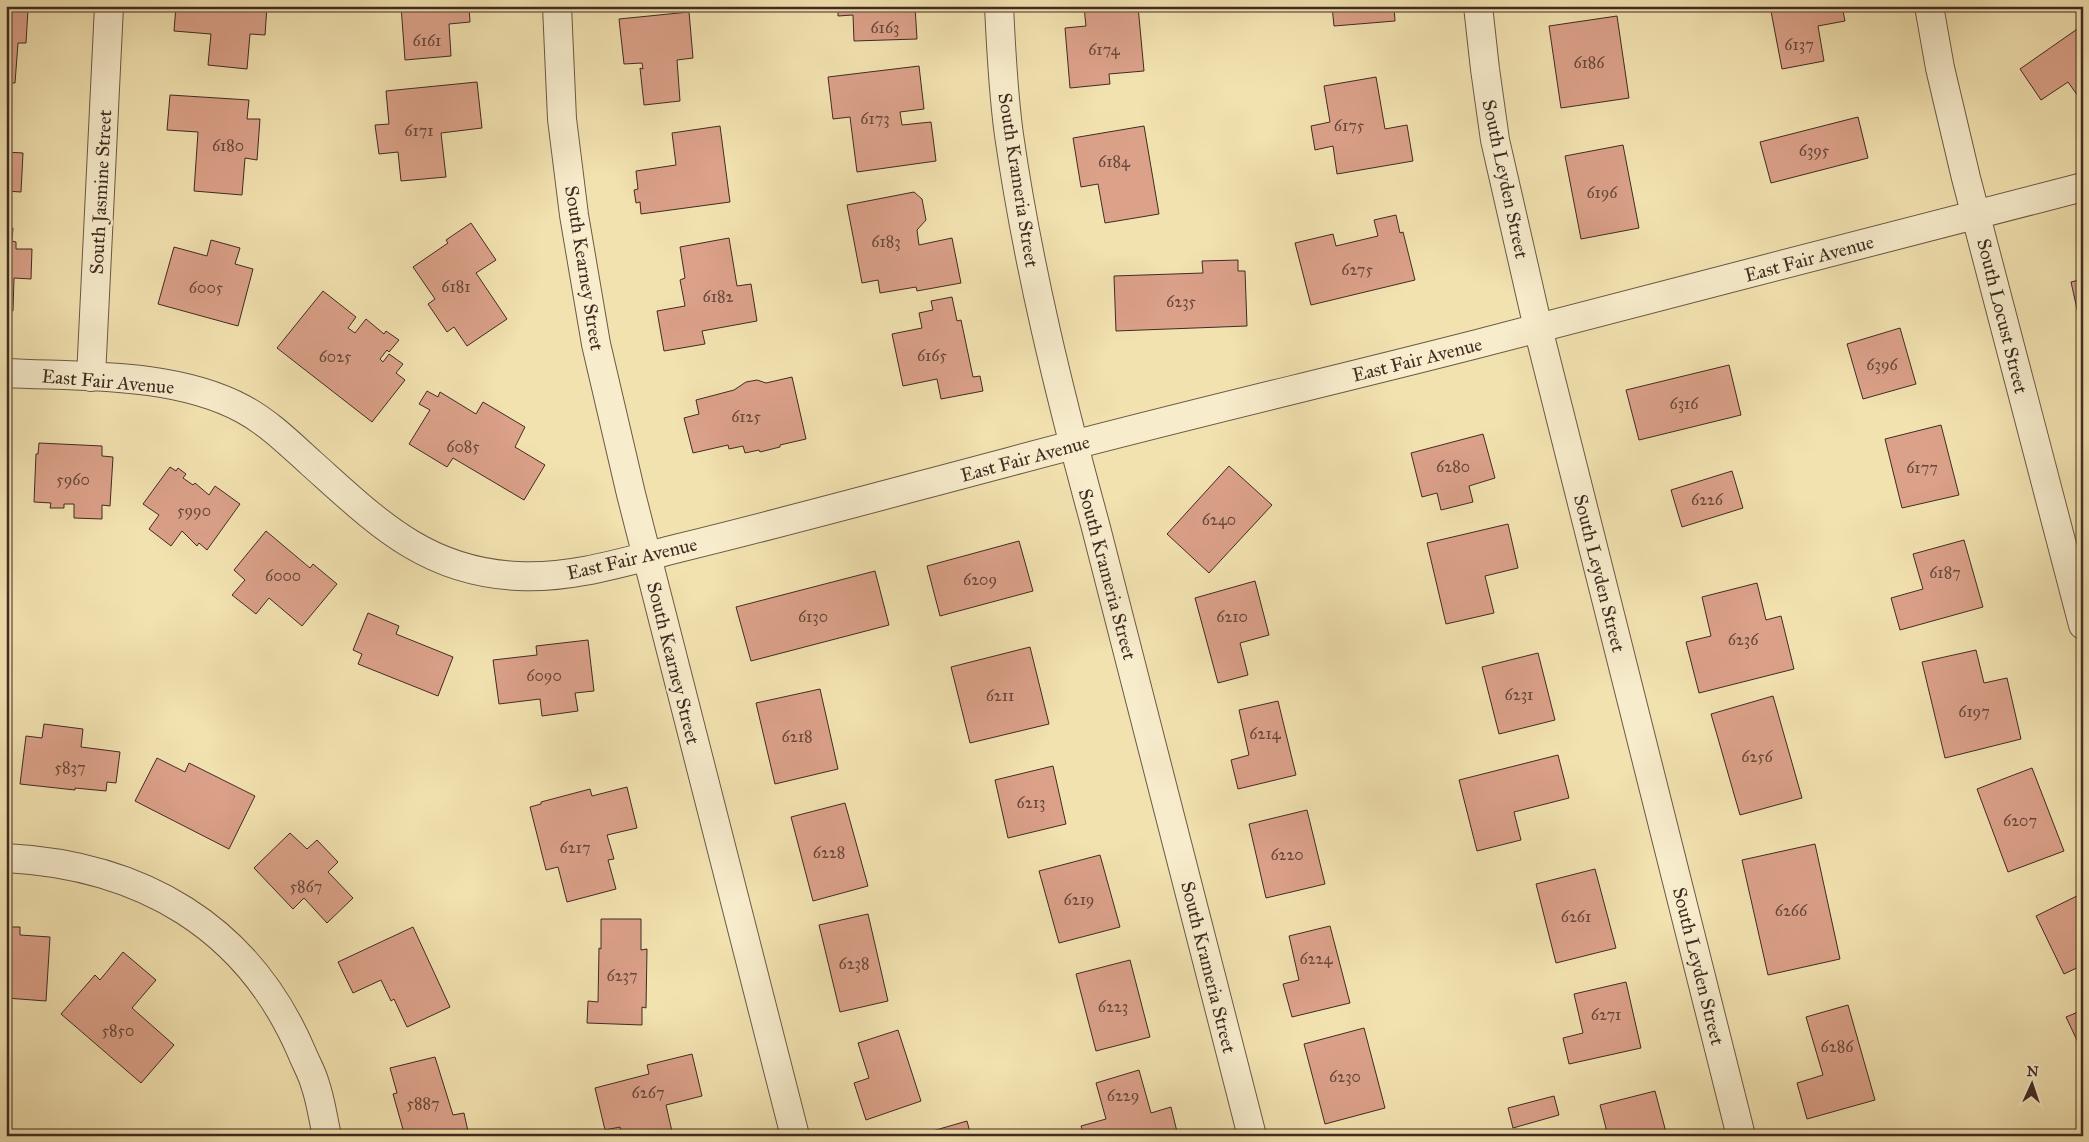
<svg xmlns="http://www.w3.org/2000/svg" width="2089" height="1142" viewBox="0 0 2089 1142" font-family="'IM FELL Great Primer',serif">
  <style>
    .building { fill: #dba189; stroke: #402b23 }
    .lines { fill: none; stroke-linecap: round; stroke-linejoin: round }
    .street-casing { stroke: #6c5946; stroke-width: 30 }
    .street { stroke: #f7eccc; stroke-width: 28 }
    .labels { text-anchor: middle; stroke-width: 5; stroke-linejoin: round; paint-order: stroke }
    .number-label { font-size: 16px; fill: #67483c }
    .street-label { font-size: 19px; fill: #402b23; stroke: #f7eccc }
  </style>
  <rect width="100%" height="100%" fill="#f2e2b0"/>
  <filter id="stains"><feTurbulence type="fractalNoise" baseFrequency=".004" numOctaves="4"/><feColorMatrix values="0 0 0 0 .2 0 0 0 0 .09 0 0 0 0 .02 0 0 0 .5 -.17"/></filter>
  <radialGradient id="worn" r=".72"><stop offset=".6" stop-color="#630" stop-opacity="0"/><stop offset="1" stop-color="#630" stop-opacity=".3"/></radialGradient>
  <path class="building" d="M6,6H19V8L28,9L26,43H18L15,83H6Z
    M176,6H267L265,35L250,34L247,69L208,65L211,34L174,31Z
    M401,6H469L470,22L449,24L451,56L405,60Z
    M838,6H915L917,39L854,41L853,15L838,16Z
    M1138,6L1144,71L1109,74L1110,84L1070,88L1065,28L1086,26L1084,7Z
    M1332,6H1394L1395,21L1334,26Z
    M1770,6H1842L1845,21L1818,26L1824,61L1782,69Z
    M689,12L693,58L677,60L680,101L644,105L640,68L643,69L642,63L624,64L619,19Z
    M1617,16L1629,98L1561,108L1549,26Z
    M2083,25V103L2068,82L2041,100L2020,69Z
    M919,66L924,109L900,112L902,125L931,122L936,161L857,172L850,117L833,119L828,77Z
    M1376,77L1385,129L1407,125L1413,161L1337,174L1333,146L1315,150L1311,126L1330,122L1324,86Z
    M477,82L482,128L441,133L446,177L401,181L398,152L379,154L375,125L389,124L386,91Z
    M170,95L249,100L247,119H260L257,160L245,158L242,195L194,191L198,132L167,130Z
    M1858,117L1868,158L1771,183L1760,142Z
    M720,126L730,202L641,214L640,202L636,203L634,190L638,189L636,171L676,165L672,133Z
    M1144,126L1159,214L1105,223L1098,184L1081,187L1073,138Z
    M1623,145L1639,228L1581,239L1565,156Z
    M6,152L23,153L21,192L6,191Z
    M914,192L922,199L926,220L917,230L919,245L952,238L961,283L917,291L916,287L880,293L878,280L862,283L847,205Z
    M1396,215L1400,233L1403,232L1415,280L1311,305L1295,243L1333,234L1336,246L1378,236L1374,220Z
    M471,223L496,260L476,273L507,319L467,346L454,327L447,332L428,304L435,299L413,267L448,243L446,240Z
    M6,228H13L12,241L16,242V249H32L31,279L14,278L13,311H6Z
    M729,238L737,286L751,284L757,321L702,331L705,344L664,351L657,311L685,306L680,280L685,278L680,247Z
    M211,240L240,248L235,264L253,269L238,326L158,304L174,247L207,256Z
    M1238,260V271H1245L1247,326L1116,331L1114,276L1203,273L1202,261Z
    M2083,279V326L2081,327L2071,282Z
    M323,291L356,317L348,328L355,333L366,319L384,334L386,331L399,340L389,352L387,350L380,359L383,362L389,354L403,364L396,373L405,380L372,422L277,348Z
    M952,297L957,321L961,320L973,377L980,376L983,391L941,399L937,379L903,386L892,334L922,328L919,313L933,310L931,301Z
    M1900,328L1916,384L1863,399L1847,344Z
    M1729,365L1741,415L1639,440L1626,390Z
    M792,377L806,439L780,445V447L760,452L759,450L745,453L743,446L729,449L728,445L693,453L684,418L699,414L696,400L734,390L746,382L757,380L766,383Z
    M427,391L438,397L440,392L476,414L483,402L525,427L515,447L545,465L524,500L453,458L447,467L409,444L430,410L419,404Z
    M1941,425L1959,495L1902,508L1885,439Z
    M1483,434L1495,478L1469,486L1473,502L1441,510L1437,493L1422,497L1411,453Z
    M39,443L102,446V456L113,457L110,506L102,505V519L74,518V504H64V508H50L51,503L34,502L36,454H38Z
    M1229,466L1272,505L1209,573L1167,534Z
    M170,467L176,471L178,468L186,474L183,478L193,485L195,483L209,495L215,486L240,504L207,550L199,543L197,546L182,531L171,546L149,529L159,515L143,504Z
    M1732,471L1743,508L1682,527L1671,490Z
    M1508,524L1518,568L1485,576L1494,613L1446,624L1427,543Z
    M266,531L310,568L313,564L337,584L302,626L269,598L256,614L232,595L245,580L234,570Z
    M1964,540L1983,607L1900,630L1891,598L1923,589L1913,554Z
    M1019,541L1033,591L940,616L927,566Z
    M875,571L889,625L751,661L736,607Z
    M1255,581L1269,635L1240,643L1248,675L1218,683L1195,598Z
    M1757,583L1766,620L1781,616L1794,669L1699,693L1686,642L1711,636L1702,597Z
    M368,613L399,626L396,634L453,657L438,696L358,664L362,654L353,650Z
    M588,640L594,691L575,693L578,711L542,716L540,699L499,704L493,660L537,655L536,646Z
    M1030,647L1049,724L970,743L951,667Z
    M1976,650L1984,683L2007,678L2021,739L1945,758L1922,662Z
    M1538,653L1555,720L1499,734L1482,667Z
    M820,689L838,769L775,784L756,703Z
    M1773,696L1802,798L1740,815L1711,714Z
    M1278,701L1296,775L1238,789L1231,760L1249,755L1239,710Z
    M44,724L83,729L81,747L120,752L116,783L107,782L106,791L75,788V790L20,784L26,736L42,738Z
    M1558,755L1569,798L1514,812L1521,840L1477,851L1459,780Z
    M157,758L185,772L189,763L255,796L229,849L135,801Z
    M1053,766L1066,824L1008,838L995,780Z
    M2032,768L2064,851L2008,872L1977,789Z
    M627,787L637,828L607,835L614,859L608,860L616,889L567,902L558,867L546,870L530,807L541,804V802L590,789L592,796Z
    M845,803L868,886L813,901L791,817Z
    M1307,810L1325,884L1266,898L1249,824Z
    M290,833L307,849L317,840L338,862L328,872L353,898L327,923L304,898L293,909L254,868Z
    M1815,844L1840,959L1768,975L1742,860Z
    M1100,855L1120,927L1059,943L1039,871Z
    M1595,869L1616,948L1556,963L1536,884Z
    M2081,894L2083,965L2064,974L2036,916Z
    M868,914L888,1001L840,1012L819,925Z
    M601,919H641V950L647,949L646,1008L642,1007V1025L587,1023L588,1001L598,1002L599,948L601,949Z
    M6,923L11,924V927H20V935L50,937L46,1001L6,998Z
    M1330,926L1350,1003L1292,1017L1283,984L1299,980L1289,936Z
    M413,927L450,1007L407,1027L394,999L391,1001L381,980L353,993L338,962Z
    M123,952L156,980L132,1008L174,1045L141,1083L61,1014L95,975L100,980Z
    M1130,960L1150,1037L1096,1051L1076,974Z
    M1626,982L1641,1048L1569,1064L1563,1038L1583,1033L1574,994Z
    M1848,1005L1875,1100L1807,1119L1797,1083L1823,1075L1806,1017Z
    M2083,1010V1053L2066,1017Z
    M1364,1028L1385,1108L1325,1124L1304,1044Z
    M898,1030L921,1101L866,1120L854,1083L869,1078L858,1043Z
    M692,1054L702,1096L666,1105L673,1136H622L620,1127L605,1130L595,1088L649,1074L647,1065Z
    M435,1057L453,1115L464,1113L469,1136H406L405,1133H404L393,1094L397,1093L390,1068Z
    M1139,1070L1151,1113L1171,1107L1178,1136H1084L1081,1126L1106,1119L1096,1083Z
    M1655,1091L1667,1136H1608L1600,1105Z
    M1554,1096L1559,1115L1513,1128L1508,1108Z
    M967,1121L971,1136H915Z
    M1424,1131L1426,1136H1407Z"/>
  <g class="lines">
    <defs>
      <path id="street" d="M557,6L562,119L574,215L596,344L631,494L795,1136
        M999,6C1001,49 1003,92 1009,135C1028,267 1060,396 1095,524L1252,1136
        M1478,6L1485,69L1495,140L1538,328L1741,1136
        M1929,6L1940,68L1966,178L2083,625
        M6,373C82,377 174,372 243,409C269,423 290,444 311,463C376,521 425,572 518,576C572,579 627,561 679,548C790,521 899,491 1009,462C1164,420 1321,384 1477,344C1679,292 1881,238 2083,187
        M91,377L109,6
        M6,858C141,865 248,926 302,1053C306,1063 312,1073 315,1084C321,1101 323,1119 327,1136"/>
    </defs>
    <use href="#street" class="street-casing"/>
    <use href="#street" class="street"/>
  </g>
  <g class="labels">
    <g class="number-label">
      <text x="885" y="33">6163</text>
      <text x="427" y="46">6161</text>
      <text x="1799" y="50">6137</text>
      <text x="1104" y="55">6174</text>
      <text x="1589" y="68">6186</text>
      <text x="875" y="124">6173</text>
      <text x="1349" y="131">6175</text>
      <text x="419" y="136">6171</text>
      <text x="228" y="151">6180</text>
      <text x="1814" y="156">6395</text>
      <text x="1114" y="167">6184</text>
      <text x="1602" y="198">6196</text>
      <text x="886" y="247">6183</text>
      <text x="1357" y="275">6275</text>
      <text x="456" y="292">6181</text>
      <text x="206" y="293">6005</text>
      <text x="718" y="302">6182</text>
      <text x="1181" y="307">6235</text>
      <text x="932" y="361">6165</text>
      <text x="335" y="362">6025</text>
      <text x="1882" y="370">6396</text>
      <text x="1684" y="409">6316</text>
      <text x="746" y="422">6125</text>
      <text x="463" y="452">6085</text>
      <text x="1453" y="472">6280</text>
      <text x="1922" y="473">6177</text>
      <text x="73" y="485">5960</text>
      <text x="1707" y="505">6226</text>
      <text x="194" y="516">5990</text>
      <text x="1219" y="525">6240</text>
      <text x="1945" y="578">6187</text>
      <text x="283" y="581">6000</text>
      <text x="980" y="585">6209</text>
      <text x="813" y="622">6130</text>
      <text x="1232" y="622">6210</text>
      <text x="1743" y="645">6236</text>
      <text x="544" y="681">6090</text>
      <text x="1519" y="700">6231</text>
      <text x="1000" y="701">6211</text>
      <text x="1974" y="717">6197</text>
      <text x="1265" y="739">6214</text>
      <text x="797" y="742">6218</text>
      <text x="1757" y="762">6256</text>
      <text x="70" y="773">5837</text>
      <text x="1031" y="808">6213</text>
      <text x="2020" y="826">6207</text>
      <text x="575" y="853">6217</text>
      <text x="829" y="858">6228</text>
      <text x="1287" y="860">6220</text>
      <text x="306" y="892">5867</text>
      <text x="1079" y="905">6219</text>
      <text x="1791" y="916">6266</text>
      <text x="1576" y="922">6261</text>
      <text x="1316" y="964">6224</text>
      <text x="854" y="969">6238</text>
      <text x="622" y="981">6237</text>
      <text x="1113" y="1012">6223</text>
      <text x="1606" y="1020">6271</text>
      <text x="118" y="1036">5850</text>
      <text x="1837" y="1052">6286</text>
      <text x="1345" y="1082">6230</text>
      <text x="648" y="1098">6267</text>
      <text x="1123" y="1101">6229</text>
      <text x="423" y="1109">5887</text>
    </g>
    <g class="street-label">
      <text transform="translate(1506 179) rotate(78)" y="7">South Leyden Street</text>
      <text transform="translate(1019 180) rotate(81)" y="7">South Krameria Street</text>
      <text transform="translate(100 192) rotate(-87)" y="7">South Jasmine Street</text>
      <text transform="translate(1809 258) rotate(-15)" y="7">East Fair Avenue</text>
      <text transform="translate(585 268) rotate(81)" y="7">South Kearney Street</text>
      <text transform="translate(2003 316) rotate(76)" y="7">South Locust Street</text>
      <text transform="translate(1417 359) rotate(-14)" y="7">East Fair Avenue</text>
      <text transform="translate(108 381) rotate(5)" y="7">East Fair Avenue</text>
      <text transform="translate(1025 458) rotate(-15)" y="7">East Fair Avenue</text>
      <text transform="translate(632 558) rotate(-13)" y="7">East Fair Avenue</text>
      <text transform="translate(1600 573) rotate(76)" y="7">South Leyden Street</text>
      <text transform="translate(1108 574) rotate(75)" y="7">South Krameria Street</text>
      <text transform="translate(674 663) rotate(76)" y="7">South Kearney Street</text>
      <text transform="translate(1699 966) rotate(76)" y="7">South Leyden Street</text>
      <text transform="translate(1209 967) rotate(76)" y="7">South Krameria Street</text>
    </g>
  </g>
  <rect width="2089" height="1142" fill="none" stroke="#f2e2b0" stroke-width="25"/>
  <rect x="8" y="8" width="2074" height="1127" fill="none" stroke="#402b23" stroke-width="2.5"/>
  <rect x="12" y="12" width="2064" height="1117" fill="none" stroke="#402b23"/>
  <g transform="translate(2032 1084) rotate(3)" stroke="#f7eccc" stroke-width="4" paint-order="stroke">
  <path d="M0-4L9 19L0 12L-9 19Z" fill="#402b23"/>
  <text y="-8" font-size="14" font-weight="bold" text-anchor="middle" fill="#402b23">N</text>
  </g>
  <rect width="100%" height="100%" filter="url(#stains)"/>
  <rect width="100%" height="100%" fill="url(#worn)"/>
</svg>
